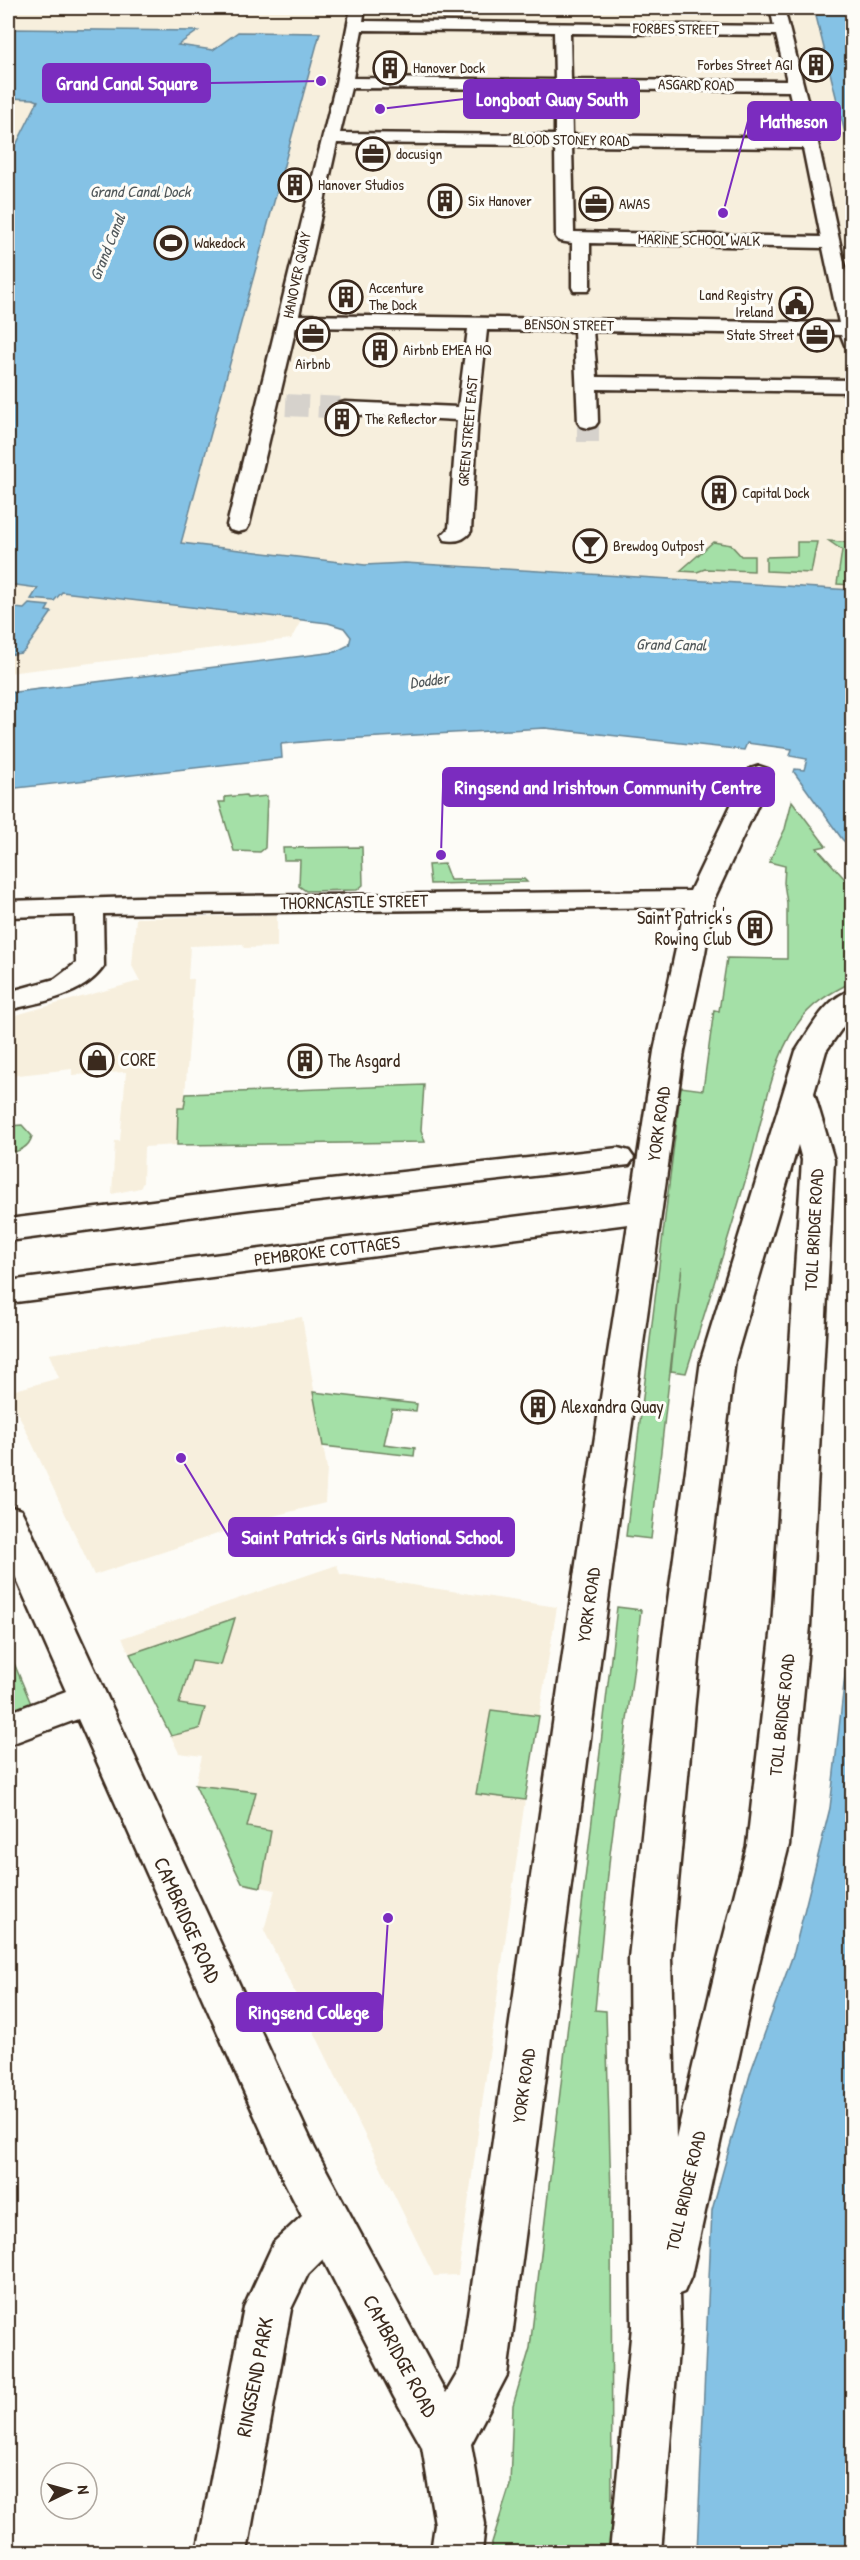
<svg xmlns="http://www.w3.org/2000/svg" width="860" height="2560" viewBox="0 0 860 2560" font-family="'Patrick Hand',sans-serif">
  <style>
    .built { fill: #f7efdd }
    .green { fill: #a4e0a7; stroke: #708562; stroke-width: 1.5 }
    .water { fill: #85c2e5; stroke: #678595; stroke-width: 1.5 }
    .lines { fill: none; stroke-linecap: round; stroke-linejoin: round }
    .minor-tunnel { stroke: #d6d2cc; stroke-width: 22; stroke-dasharray: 22 10; stroke-linecap: butt }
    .minor-casing { stroke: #3b2a1e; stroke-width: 5 }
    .major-casing { stroke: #3b2a1e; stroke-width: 5 }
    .minor { fill: #fdfcf7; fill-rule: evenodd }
    .major { fill: #fdfcf7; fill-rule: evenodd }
    .labels { text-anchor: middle; stroke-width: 6; stroke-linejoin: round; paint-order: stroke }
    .far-street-label { font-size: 15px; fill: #3b2a1e; stroke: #fdfcf7 }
    .far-poi-label { font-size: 15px; fill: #3b2a1e; stroke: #fdfcf7; text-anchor: start }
    .far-water-label { font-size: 16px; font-style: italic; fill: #51585a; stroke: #fdfcf7 }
    .street-label { font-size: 18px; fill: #3b2a1e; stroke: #fdfcf7 }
    .poi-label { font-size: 18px; fill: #3b2a1e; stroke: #fdfcf7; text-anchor: start }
    .near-street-label { font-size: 21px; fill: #3b2a1e; stroke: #fdfcf7 }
    .leader { fill: none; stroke: #7b2cbf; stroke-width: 2 }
    .callout-dot { fill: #7b2cbf; stroke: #fdfcf7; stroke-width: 2 }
    .callout { fill: #7b2cbf; stroke: #7b2cbf; stroke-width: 2 }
    .callout-label { font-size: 20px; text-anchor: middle; font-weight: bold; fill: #fff }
  </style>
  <rect width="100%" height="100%" fill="#fdfcf7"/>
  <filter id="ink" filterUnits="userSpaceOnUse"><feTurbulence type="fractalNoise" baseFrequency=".0167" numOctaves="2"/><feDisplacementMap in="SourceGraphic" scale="12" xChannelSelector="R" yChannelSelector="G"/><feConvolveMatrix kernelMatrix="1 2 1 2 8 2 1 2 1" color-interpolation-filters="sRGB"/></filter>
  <g filter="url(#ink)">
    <path class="built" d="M8,8H814L852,161V590L405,563L377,566L332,564L291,639L8,673Z
      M277,915V947L244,948L243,944L190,946L188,979H194L184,1108H178L177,1145L144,1147L143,1183L140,1188L112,1194L115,1141H120L126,1072L72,1075V1069L10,1076L8,1071V1017L140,981L132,966L136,918Z
      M302,1317L327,1469L325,1503L265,1518L94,1575L8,1392L59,1378L49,1354Z
      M337,1565L340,1574L557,1607L525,1800L458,2275L434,2276L264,1930L275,1890L242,1883L195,1785L202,1756L179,1753L122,1638Z"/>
    <path class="green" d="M829,541L852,543V585L837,584L842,550Z
      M713,542L731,545L741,556H754V571L705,569L697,572L680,571Z
      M797,542H817L811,573L766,571V557L797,556Z
      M246,795L247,798L267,796L265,848L260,852L234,851L219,802H225V797Z
      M792,801L826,846L817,848L852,887V982C830,993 810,1004 796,1026C771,1062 761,1126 749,1168C729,1237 707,1305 686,1373L671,1371L682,1266L651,1539L626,1536L681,1087L703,1090L714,1010L719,1011L727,958L787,959V903L784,883L785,866L769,862L785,829Z
      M362,847L363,885L357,890L306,891L299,886L300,860H284L283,848Z
      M444,864L450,880L524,879L527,882L430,884L428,865Z
      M424,1085L421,1130L425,1142L177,1145L178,1108H184L186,1094Z
      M22,1125L32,1136C29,1148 19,1151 8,1154V1126Z
      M313,1392L417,1404L416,1411L392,1409L384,1444L415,1448L414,1456L323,1446Z
      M617,1607L641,1610L610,1854L595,2010L606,2011L611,2196L612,2519L610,2552H489L510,2485L513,2405L530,2348Z
      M235,1618L221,1665L192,1661L179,1704L205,1708L199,1729L171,1736L130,1654Z
      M8,1649L32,1706L8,1715Z
      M491,1710L539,1716L525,1800L476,1794Z
      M195,1785L256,1792L247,1827L271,1831L261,1887L242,1883Z"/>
    <path class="water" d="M814,8H852V161Z
      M8,29L198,31L178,45L213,50L238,32L320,33L181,543L365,565L405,563L852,590V849L842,839L794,772L795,769L804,770L807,759L790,756L792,749L747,743L744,750L545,728L325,740L281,744L282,758L8,789V693L335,652L349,645L351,637L344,628L328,623L62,592L54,601L31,599L38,588L16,585L8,586V161L38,101L33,99L8,98Z
      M29,604L49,606L46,611L52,612L25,650L21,653L8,655V625L15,613V608L24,609Z
      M852,1613V2552H697L712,2210L751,2071L794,1952L830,1808Z"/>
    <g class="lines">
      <path class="minor-tunnel" d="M286,405L345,408
        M588,422V442"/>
      <defs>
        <path id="minor" d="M351,8H365L363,21L774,26L770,8H784L818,143L852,299V347L845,345L841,335L593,331L597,377L852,380V392L597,389L598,422L595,426L588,428L581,426L578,422L574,331L487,330L478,414L471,531C465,540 456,542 445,540L442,535L449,528L457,420L345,414L338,412L335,408L338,404L345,402L458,407L468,329L296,327L249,525L246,530L238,532L230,530L227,525L336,83ZM362,30L554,32L555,80L353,78ZM570,33L776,35L787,81L571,80ZM351,88L555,89V135L340,133ZM571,89L789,91L800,138L572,135ZM337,143L555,145L556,237L559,241L572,243V287L574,291H588L590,287V243L823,248L839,323L299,315ZM572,146L803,148L821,237L574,232Z
          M759,766L768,769L772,774L714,899L705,953L684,1051L621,1501L507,2375L471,2444L485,2524L482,2552H431L435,2524L422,2447L394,2397L323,2259L308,2274L291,2309L247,2552H197L244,2307L274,2242L302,2216L283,2179L78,1719L8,1745V1713L66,1691L8,1560V1506L21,1510L26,1520L315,2149L446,2393L460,2369L585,1501L628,1224L8,1303V1281L631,1202L654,1051L685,907L103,914L104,966C84,996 41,1002 8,1010V992L55,979L76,963L75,915L8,917V901L139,897L690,891L746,774L750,769Z
          M618,1148L629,1151L634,1158L629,1165L249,1209L8,1241V1219L249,1189Z"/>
        <path id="major" d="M852,990V1014L826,1051L814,1093L834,1160L810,1626L789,1845L760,1959L691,2276L684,2292L679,2294L680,2327L661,2552H610L632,2327L629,1958L663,1637L701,1360L796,1051C810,1030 826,997 852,990ZM798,1145L802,1160L772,1626L747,1845L718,1959L676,2139L671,1958L701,1637L735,1360Z"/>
      </defs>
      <use href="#minor" class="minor-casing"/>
      <use href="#major" class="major-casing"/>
      <use href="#minor" class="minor"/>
      <use href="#major" class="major"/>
    </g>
  </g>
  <defs>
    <symbol id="building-ring" viewBox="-11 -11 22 22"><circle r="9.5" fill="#fdfcf7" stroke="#3b2a1e" stroke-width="1.5"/><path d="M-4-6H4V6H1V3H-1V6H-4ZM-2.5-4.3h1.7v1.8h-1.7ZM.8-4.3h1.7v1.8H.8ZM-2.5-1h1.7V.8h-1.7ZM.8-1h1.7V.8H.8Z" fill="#3b2a1e"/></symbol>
    <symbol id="office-ring" viewBox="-11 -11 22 22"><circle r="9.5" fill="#fdfcf7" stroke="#3b2a1e" stroke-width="1.5"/><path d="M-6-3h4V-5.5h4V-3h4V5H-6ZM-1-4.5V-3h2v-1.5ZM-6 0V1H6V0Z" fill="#3b2a1e"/></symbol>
    <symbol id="stadium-ring" viewBox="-11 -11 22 22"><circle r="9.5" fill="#fdfcf7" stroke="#3b2a1e" stroke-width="1.5"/><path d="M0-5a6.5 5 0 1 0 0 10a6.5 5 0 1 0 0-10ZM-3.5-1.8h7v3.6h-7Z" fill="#3b2a1e"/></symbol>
    <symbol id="civic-ring" viewBox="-11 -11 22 22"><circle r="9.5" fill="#fdfcf7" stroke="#3b2a1e" stroke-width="1.5"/><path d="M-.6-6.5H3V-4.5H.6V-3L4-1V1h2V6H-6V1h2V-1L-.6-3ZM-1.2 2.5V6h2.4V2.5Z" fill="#3b2a1e"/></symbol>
    <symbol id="bar-ring" viewBox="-11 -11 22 22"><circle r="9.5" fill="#fdfcf7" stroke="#3b2a1e" stroke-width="1.5"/><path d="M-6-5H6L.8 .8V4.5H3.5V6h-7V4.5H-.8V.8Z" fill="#3b2a1e"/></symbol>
    <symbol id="shop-ring" viewBox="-11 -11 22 22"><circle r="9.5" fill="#fdfcf7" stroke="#3b2a1e" stroke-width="1.5"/><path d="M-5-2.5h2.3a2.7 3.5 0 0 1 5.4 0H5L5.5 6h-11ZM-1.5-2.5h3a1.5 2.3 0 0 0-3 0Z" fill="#3b2a1e"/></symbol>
  </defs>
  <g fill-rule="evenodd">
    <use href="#building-ring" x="797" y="46" width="38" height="38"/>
    <use href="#building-ring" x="371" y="49" width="38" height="38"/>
    <use href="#office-ring" x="354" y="135" width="38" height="38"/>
    <use href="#building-ring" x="276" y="166" width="38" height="38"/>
    <use href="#building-ring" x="426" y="182" width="38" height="38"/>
    <use href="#office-ring" x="577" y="185" width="38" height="38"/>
    <use href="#stadium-ring" x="152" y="224" width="38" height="38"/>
    <use href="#building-ring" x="327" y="278" width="38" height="38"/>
    <use href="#civic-ring" x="777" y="285" width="38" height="38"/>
    <use href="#office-ring" x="294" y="315" width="38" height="38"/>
    <use href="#office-ring" x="798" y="316" width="38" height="38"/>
    <use href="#building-ring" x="361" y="331" width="38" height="38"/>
    <use href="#building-ring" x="323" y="400" width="38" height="38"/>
    <use href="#building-ring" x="700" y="474" width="38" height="38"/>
    <use href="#bar-ring" x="571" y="527" width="38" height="38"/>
    <use href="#building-ring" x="736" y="909" width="38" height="38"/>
    <use href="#shop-ring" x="78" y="1041" width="38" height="38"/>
    <use href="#building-ring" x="286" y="1042" width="38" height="38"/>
    <use href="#building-ring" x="519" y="1388" width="38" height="38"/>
  </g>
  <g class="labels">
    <g class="far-street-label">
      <text transform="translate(676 29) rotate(1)" y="5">FORBES STREET</text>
      <text transform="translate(696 85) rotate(1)" y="5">ASGARD ROAD</text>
      <text transform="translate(571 140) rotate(1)" y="5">BLOOD STONEY ROAD</text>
      <text transform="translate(699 240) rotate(1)" y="5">MARINE SCHOOL WALK</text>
      <text transform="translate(297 275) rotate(-78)" y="5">HANOVER QUAY</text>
      <text transform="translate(569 325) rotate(1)" y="5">BENSON STREET</text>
      <text transform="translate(468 431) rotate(-85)" y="5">GREEN STREET EAST</text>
    </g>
    <g class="far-poi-label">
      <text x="793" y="70" text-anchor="end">Forbes Street AGI</text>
      <text x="413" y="73">Hanover Dock</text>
      <text x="396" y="159">docusign</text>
      <text x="318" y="190">Hanover Studios</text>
      <text x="468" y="206">Six Hanover</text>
      <text x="619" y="209">AWAS</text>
      <text x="194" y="248">Wakedock</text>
      <text x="369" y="293">Accenture<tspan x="369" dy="17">The Dock</tspan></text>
      <text x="773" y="300" text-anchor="end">Land Registry<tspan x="773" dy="17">Ireland</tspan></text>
      <text x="794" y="340" text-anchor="end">State Street</text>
      <text x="403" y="355">Airbnb EMEA HQ</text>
      <text x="313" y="369" text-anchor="middle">Airbnb</text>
      <text x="365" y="424">The Reflector</text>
      <text x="742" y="498">Capital Dock</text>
      <text x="613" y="551">Brewdog Outpost</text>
    </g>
    <g class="far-water-label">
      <text x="140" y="197">Grand Canal Dock</text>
      <text transform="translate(107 247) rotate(-68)" y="6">Grand Canal</text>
      <text transform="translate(671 644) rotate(1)" y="6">Grand Canal</text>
      <text transform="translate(429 680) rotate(-7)" y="6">Dodder</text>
    </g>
    <g class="street-label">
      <text transform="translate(354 902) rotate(-1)" y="6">THORNCASTLE STREET</text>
      <text transform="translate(659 1124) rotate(-82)" y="6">YORK ROAD</text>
      <text transform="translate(814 1230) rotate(-87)" y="6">TOLL BRIDGE ROAD</text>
      <text transform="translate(327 1251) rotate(-7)" y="6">PEMBROKE COTTAGES</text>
      <text transform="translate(589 1605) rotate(-82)" y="6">YORK ROAD</text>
      <text transform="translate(782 1715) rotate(-84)" y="6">TOLL BRIDGE ROAD</text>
      <text transform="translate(524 2086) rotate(-82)" y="6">YORK ROAD</text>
      <text transform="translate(686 2191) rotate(-77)" y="6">TOLL BRIDGE ROAD</text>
    </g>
    <g class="poi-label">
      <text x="732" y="924" text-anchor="end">Saint Patrick's<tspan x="732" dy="21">Rowing Club</tspan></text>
      <text x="120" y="1066">CORE</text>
      <text x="328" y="1067">The Asgard</text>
      <text x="561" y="1413">Alexandra Quay</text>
    </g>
    <g class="near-street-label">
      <text transform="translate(187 1920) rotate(66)" y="7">CAMBRIDGE ROAD</text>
      <text transform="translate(400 2356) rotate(62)" y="7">CAMBRIDGE ROAD</text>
      <text transform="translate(255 2377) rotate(-79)" y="7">RINGSEND PARK</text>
    </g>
  </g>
  <path class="leader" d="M321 81L210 83M380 109L464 99M723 213L748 121M441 855L443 787M181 1458L229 1537M388 1918L382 2012"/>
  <g class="callout-dot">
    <circle cx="321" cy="81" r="6"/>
    <circle cx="380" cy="109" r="6"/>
    <circle cx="723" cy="213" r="6"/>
    <circle cx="441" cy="855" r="6"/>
    <circle cx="181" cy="1458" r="6"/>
    <circle cx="388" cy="1918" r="6"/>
  </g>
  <g class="callout">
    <rect x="43" y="64" width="167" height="38" rx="6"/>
    <rect x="464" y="80" width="175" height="38" rx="6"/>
    <rect x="748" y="102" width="92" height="38" rx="6"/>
    <rect x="443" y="768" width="331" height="38" rx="6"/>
    <rect x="229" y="1518" width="285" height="38" rx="6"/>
    <rect x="237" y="1993" width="145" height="38" rx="6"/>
  </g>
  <g class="callout-label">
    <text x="127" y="90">Grand Canal Square</text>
    <text x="552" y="106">Longboat Quay South</text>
    <text x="794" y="128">Matheson</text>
    <text x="608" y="794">Ringsend and Irishtown Community Centre</text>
    <text x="372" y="1544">Saint Patrick's Girls National School</text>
    <text x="309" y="2019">Ringsend College</text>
  </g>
  <rect width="860" height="2560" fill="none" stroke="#fdfcf7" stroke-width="30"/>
  <rect x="15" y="15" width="830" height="2530" fill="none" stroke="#3b2a1e" stroke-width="2" filter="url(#ink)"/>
  <g transform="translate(69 2491) rotate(85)"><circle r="28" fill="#fdfcf7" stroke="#afa8a0" stroke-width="1.5"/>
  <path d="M0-4.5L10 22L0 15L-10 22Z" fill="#3b2a1e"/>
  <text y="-9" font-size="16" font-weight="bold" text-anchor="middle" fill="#3b2a1e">N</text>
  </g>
</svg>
